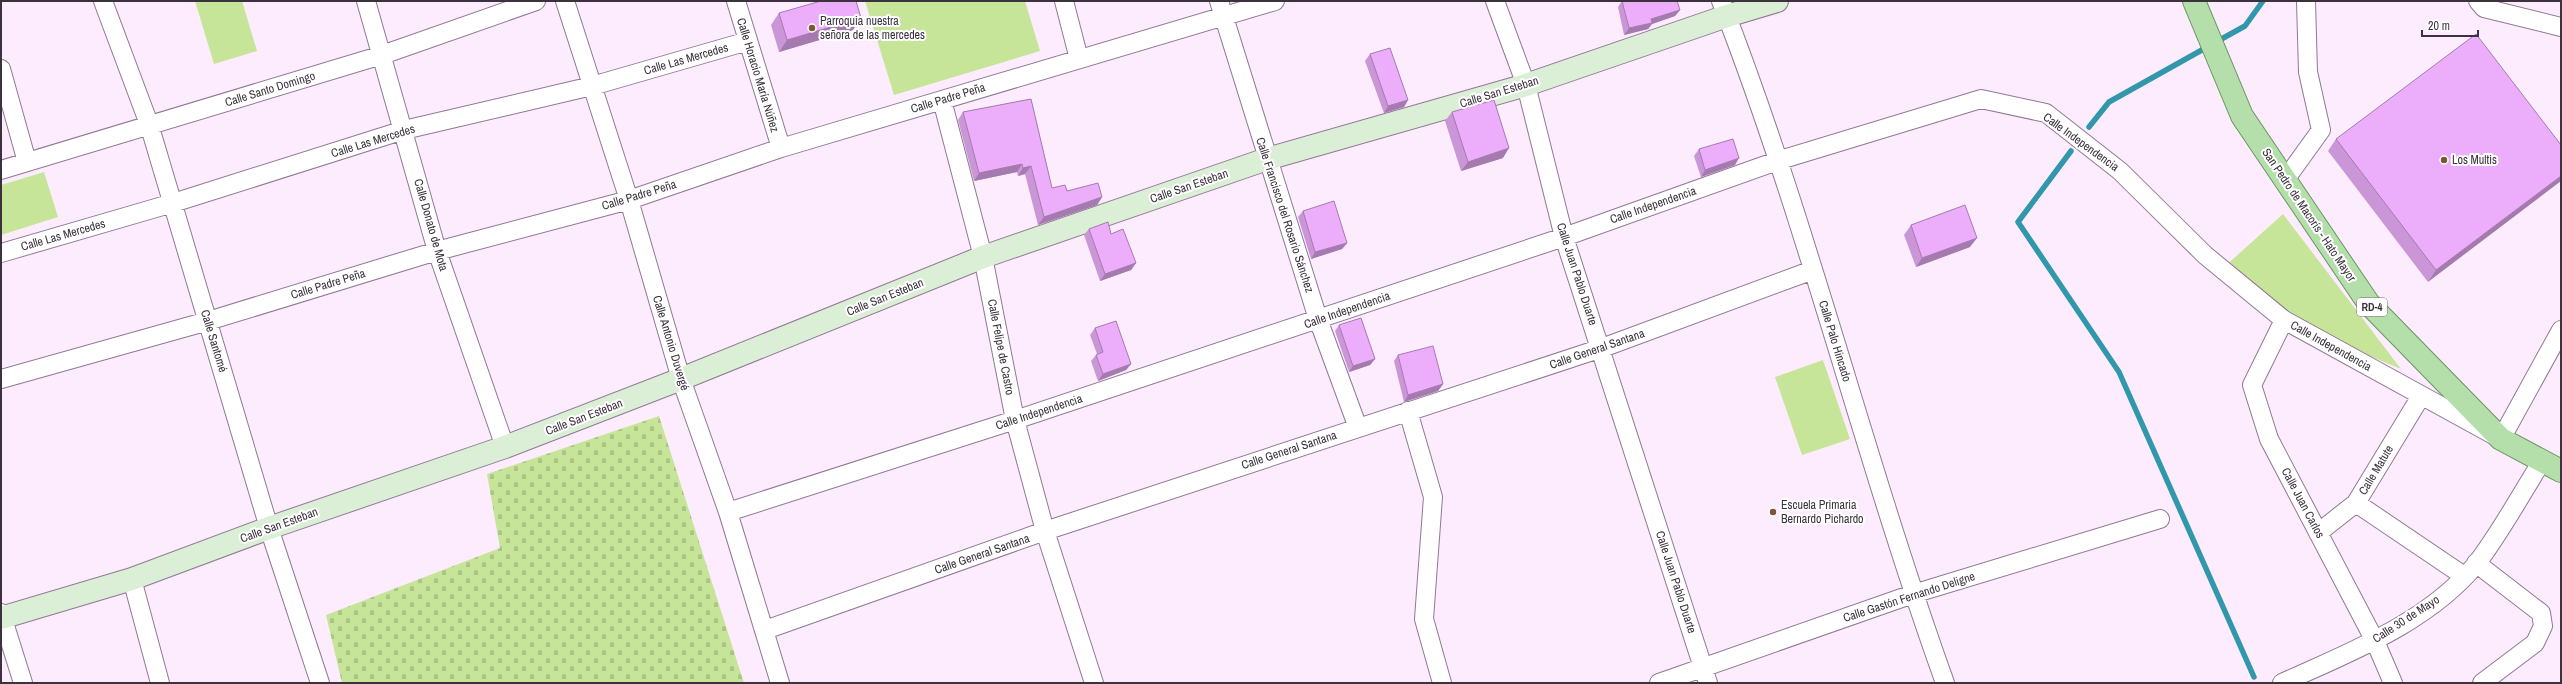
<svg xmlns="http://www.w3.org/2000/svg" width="2562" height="684" viewBox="0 0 2562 684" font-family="'Archivo Narrow',sans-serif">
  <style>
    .cemetery { fill: url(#cemetery-stones) }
    .park { fill: #c6e599 }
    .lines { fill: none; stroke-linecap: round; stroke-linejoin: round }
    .stream { stroke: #3098aa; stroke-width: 5.5 }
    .street-casing { stroke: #907894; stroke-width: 20 }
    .secondary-casing { stroke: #907894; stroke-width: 24 }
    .primary-casing { stroke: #6a9560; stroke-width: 24 }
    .street { stroke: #fff; stroke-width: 18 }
    .secondary { stroke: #daefd5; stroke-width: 22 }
    .primary { stroke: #b4dfab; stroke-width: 22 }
    .wall { fill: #cb96d7 }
    .shaded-wall { fill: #a57aaf }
    .building { fill: #ecaefa; stroke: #a57aaf }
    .poi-dot { fill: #7b5930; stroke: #fff; stroke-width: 1.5 }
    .labels { text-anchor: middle; stroke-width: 4; stroke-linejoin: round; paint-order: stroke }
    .shield { fill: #fff; stroke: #767078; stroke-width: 1 }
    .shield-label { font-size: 11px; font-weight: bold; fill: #3c323e }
    .poi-label { font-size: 12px; fill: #3c323e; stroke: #fff; text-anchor: start }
    .street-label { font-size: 12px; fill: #3c323e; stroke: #fff }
  </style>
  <defs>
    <pattern id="cemetery-stones" width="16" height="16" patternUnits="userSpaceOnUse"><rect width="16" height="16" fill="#c6e599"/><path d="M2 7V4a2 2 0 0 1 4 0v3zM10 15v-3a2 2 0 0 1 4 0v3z" fill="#abc585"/></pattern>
  </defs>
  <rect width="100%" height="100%" fill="#fcecfe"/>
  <path class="cemetery" d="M659,416L744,683H342L326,615L500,548L487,474Z"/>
  <path class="park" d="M195,1H242L257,51L214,64Z
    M865,1H1025L1040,51L894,95Z
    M44,172L58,217L1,235V185Z
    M2283,214L2401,369L2284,320L2222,269Z
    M1823,360L1850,439L1802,455L1775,377Z"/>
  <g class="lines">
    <path class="stream" d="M2216,42L2245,26L2263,1
      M2089,127L2109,102L2209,46
      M2071,151L2018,222L2119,372L2254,677"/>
    <defs>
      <path id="street" d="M103,1L149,124L269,528L320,683
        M366,1L437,251L505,447
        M565,1L629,200L681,379L728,512L780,683
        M736,1L781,148
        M1064,1L1079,59
        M1219,1L1318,319L1358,428
        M1495,1L1526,85L1564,237L1708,683
        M1721,1C1808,224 1864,458 1945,683
        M2478,1L2484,8L2561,27
        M1,69L27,162
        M942,100L983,257L1015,420L1045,531L1094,683
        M1,170L382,55L536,1
        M2285,180L2321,130L2308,72L2306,1
        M1,253L173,203L404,130L592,86L748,41
        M2284,320L2252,385L2269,439L2375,641L2393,683
        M1,379L208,321L437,251L629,200L781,148L1275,1
        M1408,411L1433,497L1424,619L1442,683
        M2356,503L2464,576
        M728,512L1015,420L1564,237L1777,161L1981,99L2046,113L2120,171L2205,255L2284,320L2501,439L2561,330
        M2318,533L2356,503L2421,396
        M2476,563L2541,613L2543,626L2535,643L2482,683
        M132,579L160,683
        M1,613L23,683
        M765,630L1045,531L1602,348L1813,270
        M1659,683L1913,594L2160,519
        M2282,683C2350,652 2428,623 2477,563C2500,533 2522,493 2542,461"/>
      <path id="secondary" d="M1,618L132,579L269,528L505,447L681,379L983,257L1267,159L1526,85L1727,16L1777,1"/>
      <path id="primary" d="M2194,1L2242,116L2369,304L2501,439L2561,471"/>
    </defs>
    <use href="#street" class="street-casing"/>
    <use href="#secondary" class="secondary-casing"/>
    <use href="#primary" class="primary-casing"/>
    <use href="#street" class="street"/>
    <use href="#secondary" class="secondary"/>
    <use href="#primary" class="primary"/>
  </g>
  <path class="wall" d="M1622,1L1680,10L1675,16L1652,24L1648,29L1624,35L1618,7Z
    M779,13L853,30L779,52L771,25Z
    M1370,54L1408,100L1404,107L1384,113L1365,61Z
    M1031,99L1052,188L1102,197L1097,205L1038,225L1025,174L1018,176L1017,172L974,181L958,120L963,112Z
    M1452,112L1503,158L1461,171L1445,121Z
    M2336,139L2561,145L2428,282L2328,151Z
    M1699,149L1735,165L1701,177L1694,156Z
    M1303,211L1347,243L1342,249L1311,259L1298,217Z
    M1911,225L1970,247L1916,267L1904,235Z
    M1089,229L1111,234L1136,263L1131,270L1100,281L1084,235Z
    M1339,325L1375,359L1370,365L1349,372L1335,331Z
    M1095,328L1131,364L1126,370L1098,381L1091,361L1096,355L1097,354L1090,335Z
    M1398,355L1443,384L1438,391L1404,402L1394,361Z"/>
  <path class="shaded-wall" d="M1680,10L1675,16L1652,24L1648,29L1624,35L1629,28L1651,19Z
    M861,18L853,30L779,52L787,40Z
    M1408,100L1404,107L1384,113L1388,106Z
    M1509,148L1503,158L1461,171L1468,162Z
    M1739,158L1735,165L1701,177L1705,170Z
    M1022,164L1017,172L974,181L979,173Z
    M1031,166L1025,174L1018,176L1023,168Z
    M2561,176V181L2428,282L2436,270Z
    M1102,197L1097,205L1038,225L1044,217Z
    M1977,238L1970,247L1916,267L1922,258Z
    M1347,243L1342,249L1311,259L1315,252Z
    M1136,263L1131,270L1100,281L1105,274Z
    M1375,359L1370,365L1349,372L1353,366Z
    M1131,364L1126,370L1098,381L1103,374Z
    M1443,384L1438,391L1404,402L1408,395Z"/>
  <path class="building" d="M821,1H856L861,18L787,40L779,13Z
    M1622,1H1677L1680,10L1651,19L1652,23L1629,28Z
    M2476,34L2561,145V176L2436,270L2336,139Z
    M1390,48L1408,100L1388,106L1370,54Z
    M1031,99L1052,188L1065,185L1067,191L1098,183L1102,197L1044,217L1031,166L1023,168L1022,164L979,173L963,112Z
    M1494,100L1509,148L1468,162L1452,112Z
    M1733,139L1739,158L1705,170L1699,149Z
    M1334,201L1347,243L1315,252L1303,211Z
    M1965,205L1977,238L1922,258L1911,225Z
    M1108,222L1111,234L1123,229L1136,263L1105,274L1089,229Z
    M1361,318L1375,359L1353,366L1339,325Z
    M1116,321L1131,364L1103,374L1096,355L1103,352L1095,328Z
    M1433,346L1443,384L1408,395L1398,355Z"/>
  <g class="poi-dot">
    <circle cx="812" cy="28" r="4"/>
    <circle cx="2444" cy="160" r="4"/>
    <circle cx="1773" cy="512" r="4"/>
  </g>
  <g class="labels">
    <rect class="shield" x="2357" y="298" width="30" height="18" rx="3"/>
    <g class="shield-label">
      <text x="2372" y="311">RD-4</text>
    </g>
    <g class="poi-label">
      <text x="820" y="25">Parroquia nuestra<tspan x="820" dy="14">señora de las mercedes</tspan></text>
      <text x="2452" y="164">Los Multis</text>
      <text x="1781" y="509">Escuela Primaria<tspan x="1781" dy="14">Bernardo Pichardo</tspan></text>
    </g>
    <g class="street-label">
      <text transform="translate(686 59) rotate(-16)" y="4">Calle Las Mercedes</text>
      <text transform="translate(758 75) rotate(73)" y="4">Calle Horacio María Núñez</text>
      <text transform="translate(270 89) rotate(-17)" y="4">Calle Santo Domingo</text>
      <text transform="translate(1499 92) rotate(-17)" y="4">Calle San Esteban</text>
      <text transform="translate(948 98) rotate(-17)" y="4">Calle Padre Peña</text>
      <text transform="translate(373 141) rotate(-17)" y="4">Calle Las Mercedes</text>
      <text transform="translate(2081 142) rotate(36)" y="4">Calle Independencia</text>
      <text transform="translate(1189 186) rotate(-19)" y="4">Calle San Esteban</text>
      <text transform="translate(639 195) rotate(-17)" y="4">Calle Padre Peña</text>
      <text transform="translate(1653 205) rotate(-19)" y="4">Calle Independencia</text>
      <text transform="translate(1285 215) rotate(72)" y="4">Calle Francisco del Rosario Sánchez</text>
      <text transform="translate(2309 215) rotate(56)" y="4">San Pedro de Macorís - Hato Mayor</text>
      <text transform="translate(431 225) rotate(74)" y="4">Calle Donato de Mota</text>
      <text transform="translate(63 235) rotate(-16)" y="4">Calle Las Mercedes</text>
      <text transform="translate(1577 274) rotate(72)" y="4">Calle Juan Pablo Duarte</text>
      <text transform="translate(328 284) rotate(-17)" y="4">Calle Padre Peña</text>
      <text transform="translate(885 297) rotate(-22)" y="4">Calle San Esteban</text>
      <text transform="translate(1347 310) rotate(-19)" y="4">Calle Independencia</text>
      <text transform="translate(214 341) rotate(73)" y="4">Calle Santomé</text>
      <text transform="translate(1835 341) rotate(73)" y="4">Calle Palo Hincado</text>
      <text transform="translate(671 343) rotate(73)" y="4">Calle Antonio Duvergé</text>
      <text transform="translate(2331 346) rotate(29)" y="4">Calle Independencia</text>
      <text transform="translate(1001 347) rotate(79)" y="4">Calle Felipe de Castro</text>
      <text transform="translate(1597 349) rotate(-19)" y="4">Calle General Santana</text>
      <text transform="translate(1039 412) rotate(-18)" y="4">Calle Independencia</text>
      <text transform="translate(584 417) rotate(-21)" y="4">Calle San Esteban</text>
      <text transform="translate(1289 450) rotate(-18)" y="4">Calle General Santana</text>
      <text transform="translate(2376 470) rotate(-59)" y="4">Calle Matute</text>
      <text transform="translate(2303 503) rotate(62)" y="4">Calle Juan Carlos</text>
      <text transform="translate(279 525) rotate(-20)" y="4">Calle San Esteban</text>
      <text transform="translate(982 554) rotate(-19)" y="4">Calle General Santana</text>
      <text transform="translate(1676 582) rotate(72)" y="4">Calle Juan Pablo Duarte</text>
      <text transform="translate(1909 597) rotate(-18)" y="4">Calle Gastón Fernando Deligne</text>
      <text transform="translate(2406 619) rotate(-33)" y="4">Calle 30 de Mayo</text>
    </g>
  </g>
  <rect width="2562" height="684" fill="none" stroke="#3c323e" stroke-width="4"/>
  <path d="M2422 30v6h56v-6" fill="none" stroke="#3c323e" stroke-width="2"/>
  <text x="2428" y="30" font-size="12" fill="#3c323e" stroke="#ffffff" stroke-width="3" paint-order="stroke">20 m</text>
</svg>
